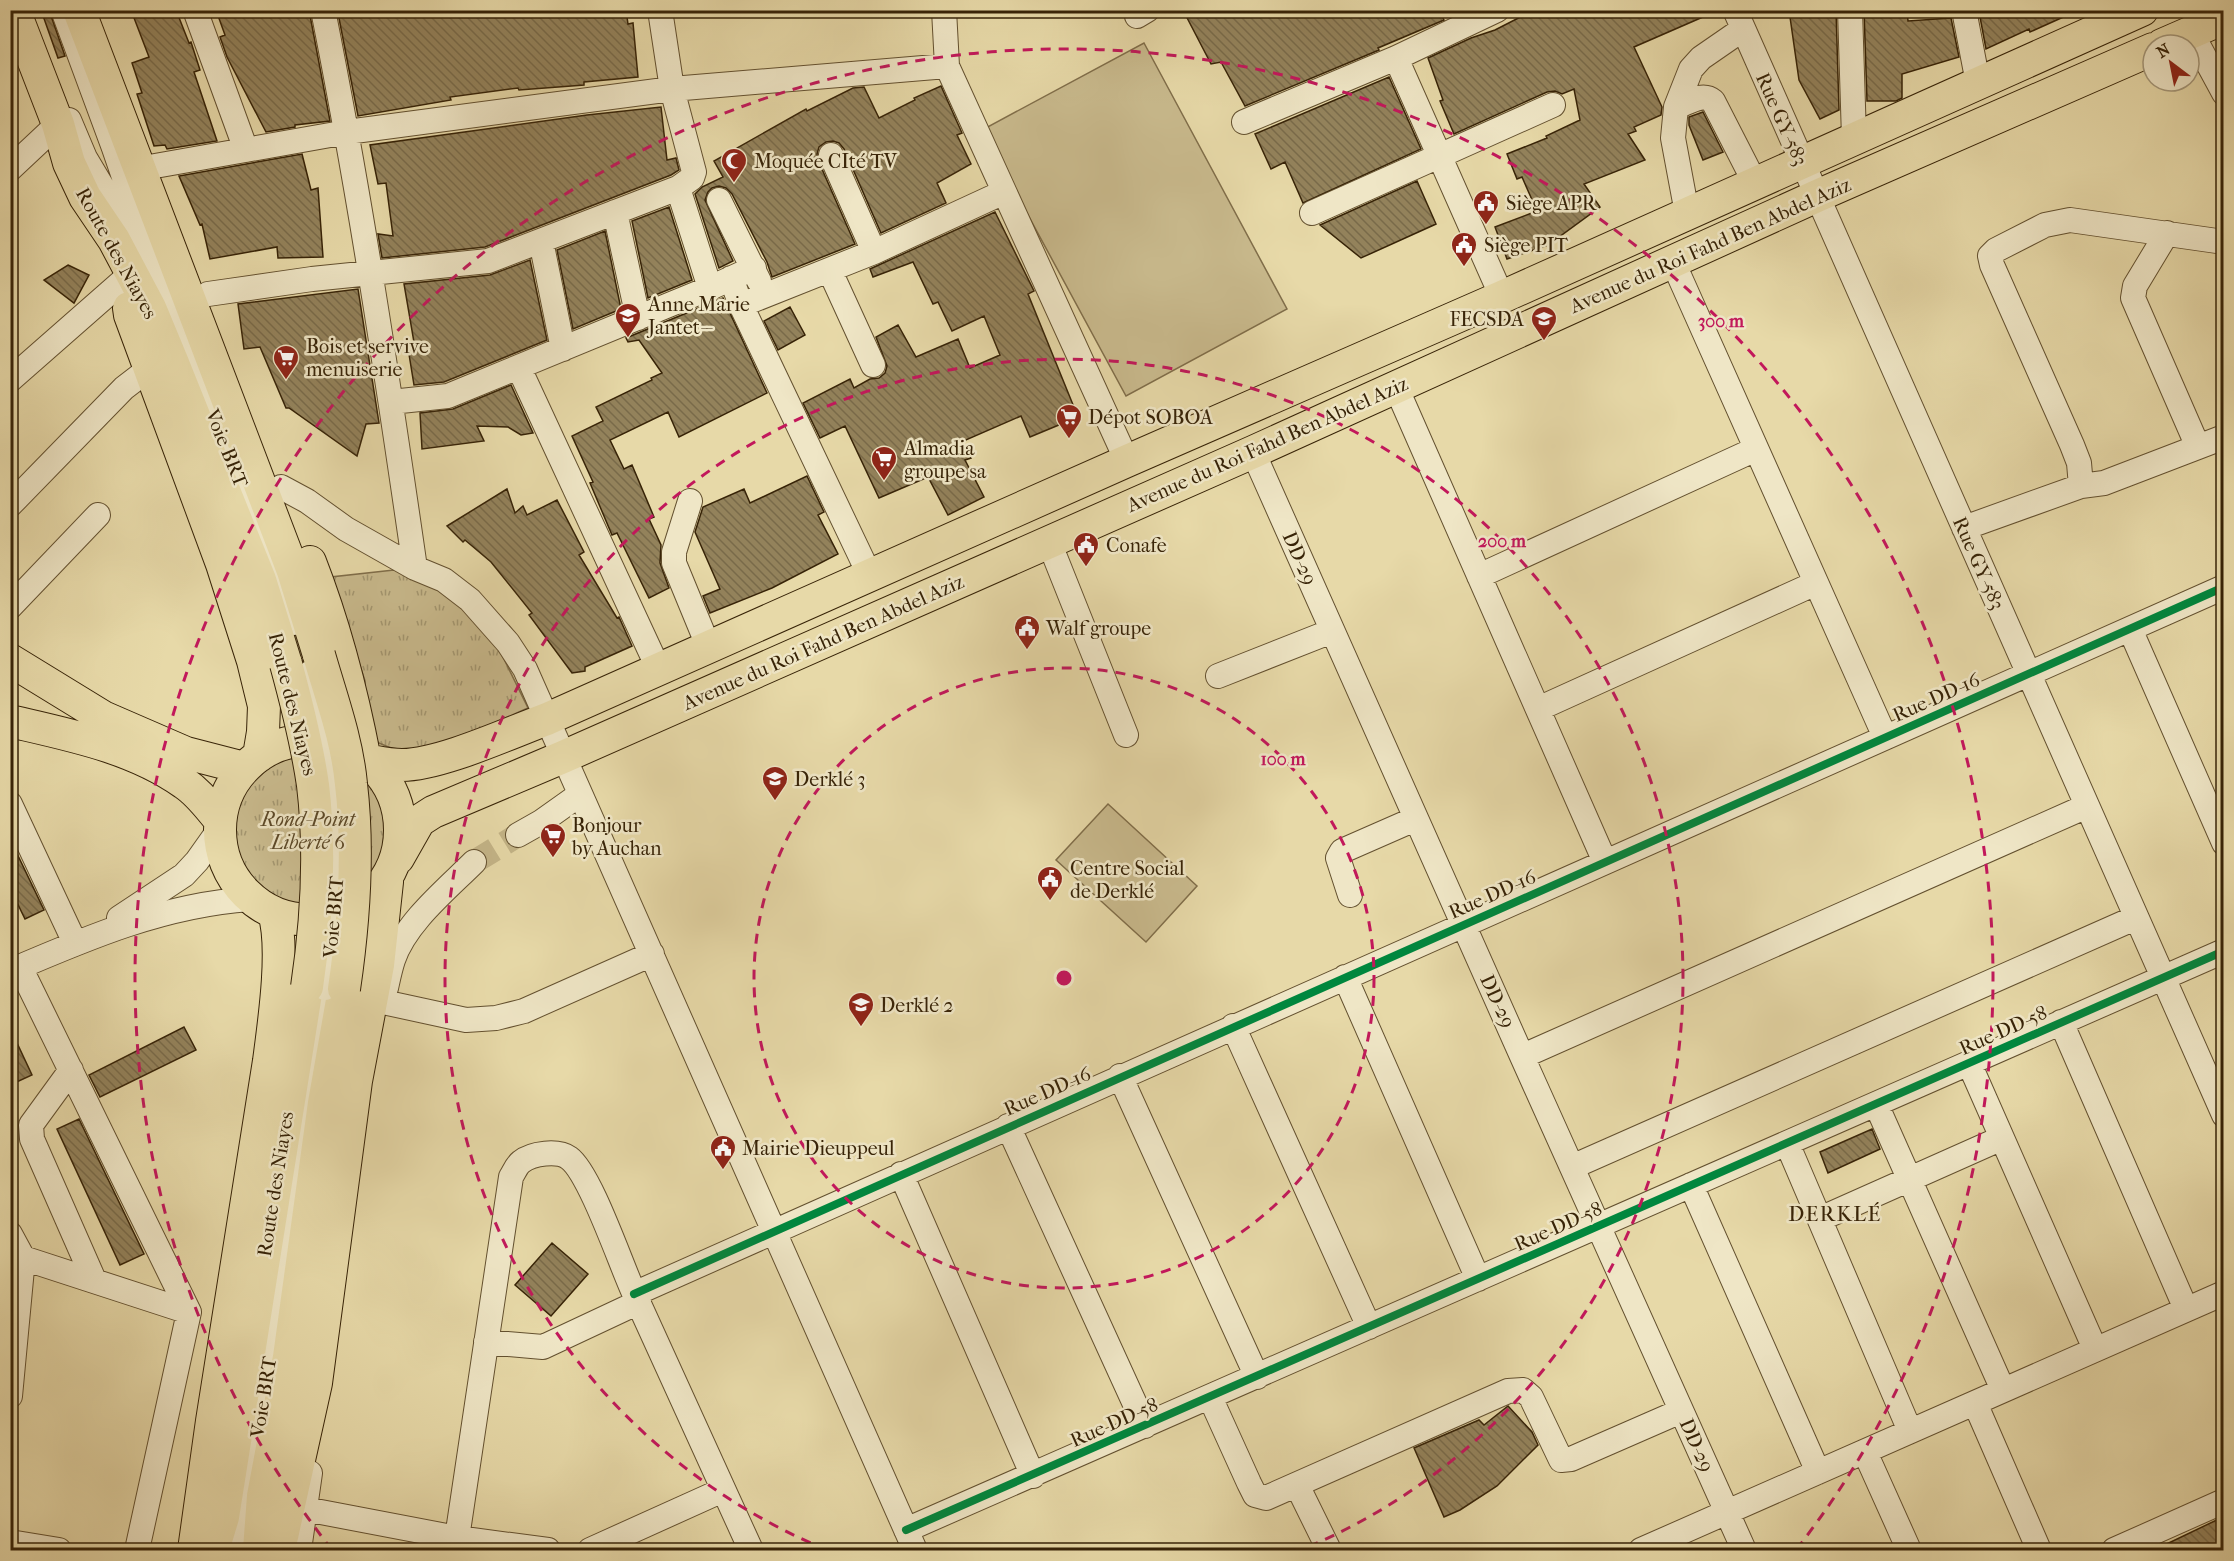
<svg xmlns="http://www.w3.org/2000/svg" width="2234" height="1561" viewBox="0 0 2234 1561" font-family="'IM FELL French Canon',serif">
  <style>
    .park { fill: url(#park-tufts); stroke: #806e4a; stroke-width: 1.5 }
    .pitch { fill: #c9ba8d; stroke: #806e4a; stroke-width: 1.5 }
    .building { fill: url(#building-back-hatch); stroke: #372307; stroke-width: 1.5 }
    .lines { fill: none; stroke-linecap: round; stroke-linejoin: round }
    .minor-tunnel { stroke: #c4b588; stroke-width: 24; stroke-dasharray: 24 12; stroke-linecap: butt }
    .minor-casing { stroke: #63502f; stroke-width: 26 }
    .major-casing { stroke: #372307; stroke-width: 34 }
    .minor { stroke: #efe6c6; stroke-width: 24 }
    .major { stroke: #e7d9a8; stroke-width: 32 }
    .minor-bridge-casing { stroke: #63502f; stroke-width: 26; stroke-linecap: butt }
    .major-bridge-casing { stroke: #372307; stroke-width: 34; stroke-linecap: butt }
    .minor-bridge { stroke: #efe6c6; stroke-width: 24 }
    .major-bridge { stroke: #e7d9a8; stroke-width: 32 }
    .cycleway-casing { stroke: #efe6c6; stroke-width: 11 }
    .cycleway { stroke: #00873e; stroke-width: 8 }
    .ring { fill: none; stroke: #c2185b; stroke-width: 3; stroke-dasharray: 10 8 }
    .labels { text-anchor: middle; stroke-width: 5; stroke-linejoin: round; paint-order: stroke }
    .street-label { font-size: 20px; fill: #372307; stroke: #efe6c6 }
    .poi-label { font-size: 20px; fill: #372307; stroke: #efe6c6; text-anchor: start }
    .park-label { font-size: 20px; font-style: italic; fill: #5c4928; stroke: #efe6c6 }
    .neighbourhood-label { font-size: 21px; letter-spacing: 1.5px; fill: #372307; stroke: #efe6c6 }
    .centre { fill: #c2185b; stroke: #efe6c6; stroke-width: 3 }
    .ring-label { font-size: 18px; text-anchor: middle; font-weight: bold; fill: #c2185b; stroke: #efe6c6; stroke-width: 5; stroke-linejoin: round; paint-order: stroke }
  </style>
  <defs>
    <pattern id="park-tufts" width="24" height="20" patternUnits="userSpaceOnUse" patternTransform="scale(1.5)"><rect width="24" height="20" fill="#c9ba8d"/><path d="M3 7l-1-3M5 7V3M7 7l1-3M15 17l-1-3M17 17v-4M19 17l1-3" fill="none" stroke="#a49771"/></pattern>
    <pattern id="building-back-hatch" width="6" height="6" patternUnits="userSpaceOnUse" patternTransform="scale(1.5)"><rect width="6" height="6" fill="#93825b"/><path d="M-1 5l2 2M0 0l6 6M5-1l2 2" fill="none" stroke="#796a49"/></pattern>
  </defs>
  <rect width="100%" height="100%" fill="#e7d9a8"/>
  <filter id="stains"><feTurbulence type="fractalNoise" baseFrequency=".00333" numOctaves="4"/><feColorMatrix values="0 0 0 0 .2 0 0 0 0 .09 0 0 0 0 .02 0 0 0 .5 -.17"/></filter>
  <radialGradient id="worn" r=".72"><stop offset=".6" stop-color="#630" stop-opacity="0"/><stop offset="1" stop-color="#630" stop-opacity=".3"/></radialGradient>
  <path class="park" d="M394,570L421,574L440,580L499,649L528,708L439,747L400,752L379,743L366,729L365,681L331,577Z
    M230 830a78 78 0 1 1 156 0a78 78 0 1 1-156 0Z"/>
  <path class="pitch" d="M1144,43L1287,309L1126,396L982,130Z
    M1108,804L1197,886L1146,942L1056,860Z"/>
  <path class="building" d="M41,10H49L65,56L58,58Z
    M131,10H176L189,43L191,42L200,70L194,72L217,141L167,149L165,145L154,146L137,94L142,93L132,63L149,57Z
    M216,10H309L330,121L295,125V127L266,132L227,57L220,37L225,35Z
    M348,10H626L628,24L633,23L638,77L584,82V85L519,90L518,88L450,97L451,100L358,116L338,13Z
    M1183,10H1439L1444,20L1378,48L1379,50L1245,106L1221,62L1211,64Z
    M1534,10H1719L1634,47L1662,107L1661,115L1634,127L1636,131L1628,134L1645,160L1584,184L1600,207L1548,245L1507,259L1495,227L1537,211L1522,177L1517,179L1507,154L1547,138L1546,136L1580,120L1574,89L1562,94L1555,91L1547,92L1454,134L1440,101L1443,100L1428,58L1471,38L1495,30Z
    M1789,10H1836L1839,110L1820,119L1799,80Z
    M1864,10H1907L1908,21L1951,18L1959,57L1902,74V98L1896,101H1867Z
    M1982,10H2079L2030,32L2029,29L1986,49L1980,17H1983Z
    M1389,77L1421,149L1303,203L1285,162L1271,169L1255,134Z
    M941,86L962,133L957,135L971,164L937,183L946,203L881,233L844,149L839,143L833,141L826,142L819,147L817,154L818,160L855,244L772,277L767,262L732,194L726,188L719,186L712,188L708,192L705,200L733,261L719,268L695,194L702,187L723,177L714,161L806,109L807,111L853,88L864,87L879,118L915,100L914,98Z
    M661,107L667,160L676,158L679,170L671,175L485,247L382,258L378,234L393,236L386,183L378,184L370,145L587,115Z
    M1703,112L1723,152L1703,160L1689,125V117Z
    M302,154L311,190L318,188L323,257L278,258L277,247L210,259L202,224L200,225L179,176Z
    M1417,181L1436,224L1361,258L1320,225Z
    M669,207L692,280L648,298L632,221Z
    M995,212L1034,291L1028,294L1078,417L1030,437L1021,416L961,442L971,458L965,460L984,497L948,515L928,477L879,498L845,426L820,438L803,403L850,379L854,388L870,379L879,378L885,373L887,366L876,337L898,325L916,357L958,339L970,368L1000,355L984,316L952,331L938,302L933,304L913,262L873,277L870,269Z
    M605,231L621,309L573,329L557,250Z
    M530,260L547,340L444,382L414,385L408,348H415L404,284L490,275Z
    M68,265L89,275L74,303L44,280Z
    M358,289L379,423L366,424L357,456L289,408H286L260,347L244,349L238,304Z
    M723,298L767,393L679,437L668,412L610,440L624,469L632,465L654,517L649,519L661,545L660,563L669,588L649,598L617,533L612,535L590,483L593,482L572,436L603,421L596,407L652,380L651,378L662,373L639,340L628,342L626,338Z
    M790,307L805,335L778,350L764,321Z
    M511,385L533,433L521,435L508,427L477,426L484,441L422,449L420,413L453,409Z
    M807,476L824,512L818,515L838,554L772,588L710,613L703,596L720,589L695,532L703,507L744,489L750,503Z
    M507,489L515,513L523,506L527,515L557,500L584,552L579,555L617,618L619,617L632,646L585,667V671L572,673L529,615L532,613L491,562L465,540L463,542L447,526Z
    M10,839L44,910L25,919L10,888Z
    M184,1027L196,1050L100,1097L89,1075Z
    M10,1028L32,1075L10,1085Z
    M79,1119L144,1254L120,1265L57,1129Z
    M1872,1129L1880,1149L1828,1173L1820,1152Z
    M552,1243L588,1274L551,1316L515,1285Z
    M1508,1406L1532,1432L1538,1445L1497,1486L1460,1510L1444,1517L1414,1448L1479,1420L1484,1425Z
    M2223,1517V1551H2152Z"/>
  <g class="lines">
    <path class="minor-tunnel" d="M474,862L518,835"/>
    <defs>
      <path id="minor" d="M63,10L114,148L160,282L278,576L294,623
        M195,10L246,150
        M323,10C360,195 388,381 415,568
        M944,10L947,66L1127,461
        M1735,10L2224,1115
        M1850,10L1854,138
        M1964,10L1978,83
        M1137,16L1147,10
        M2191,32L2224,93
        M1396,58L1502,297
        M1676,107L1691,69L1701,58L1743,29
        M69,120L85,158L138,247
        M1244,122L1396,58L1497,10
        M831,155L874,252
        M10,169L58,124
        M138,169L347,132L672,89L947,66
        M678,188L710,288
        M719,200L759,281
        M615,212L638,318
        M1312,213L1553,105
        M1687,213L1673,138L1676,107C1688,103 1702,92 1713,101L1755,183
        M2167,233L2135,286L2133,298L2198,447
        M541,241L563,349
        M1673,262L1885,737
        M830,271L873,365
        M731,278L741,305L870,576
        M208,294L312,279L488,261L678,188L692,178L694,172L672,89L660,10
        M741,305L874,252L1004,192
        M519,368L659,670
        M10,380L125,279
        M1396,387L1605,862
        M391,402L448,396L710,288L754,268
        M1253,452C1415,818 1579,1185 1744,1550
        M2081,486L2079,463L2072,445L1992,265L1990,256L1996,250L2045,225L2070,220L2224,242
        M281,487L307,501L346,529L415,568L444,580L470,600L508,643L525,669C655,963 784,1257 915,1550
        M690,501L674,552V563L709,648
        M10,505L124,388L150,368
        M1964,528L2081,486L2104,483L2224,437
        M1049,542L1126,735
        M1479,576L1756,449
        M10,607L98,515
        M2130,629L2224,843
        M1218,676L1332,631
        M1538,709L1816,583
        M10,804L75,943
        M518,835L541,822L579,795
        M1350,895L1338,858L1342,851L1415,819
        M119,918L184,875L197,861L219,830
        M20,967L189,1312
        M10,971C89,937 164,905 250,899
        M1345,977L1478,1279
        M386,988C388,979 390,969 393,960C405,923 447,889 474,862
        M383,1002L466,1020L496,1018L524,1011L652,954
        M2061,1022L2186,1309
        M1233,1026L1369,1327
        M1523,1056L2087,806
        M1969,1063L2095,1349
        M71,1070L31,1125L32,1139L94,1280
        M1120,1076L1257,1377
        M1876,1104L2003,1390
        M1008,1126L1145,1426
        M1787,1143L1910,1431
        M1572,1167L2135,918
        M901,1174L1033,1476
        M1691,1185L1818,1472
        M1820,1219L2002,1138
        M10,1234L23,1258L10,1396
        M23,1258L189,1312L137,1550
        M634,1294L2224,587
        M486,1342L543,1347L639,1302
        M1210,1397L1249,1483L1255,1495L1266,1498L1508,1391L1523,1390L1531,1397L1561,1460L1571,1459L1681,1411
        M1975,1403L2039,1550
        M1865,1452L1909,1550
        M1297,1485L1329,1550
        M305,1509L457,1538L548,1550
        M906,1530L2224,951
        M457,1538L511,1177C514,1172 517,1165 521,1162C532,1153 558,1150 569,1158C590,1173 621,1265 634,1293C673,1379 712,1465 751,1550
        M10,1542L59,1550
        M242,1550L246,1503L325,988
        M299,1550L310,1473
        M590,1550L723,1490
        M1641,1550L2224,1293
        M2114,1550L2224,1501"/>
      <path id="major" d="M14,10L58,124L69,163L85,197L114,240L150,308L172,361L260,580L286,664
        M79,10L293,571L319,655
        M2162,45L2224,18
        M129,308L130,315L222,564L253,661L264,706L263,732L259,756
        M310,562C335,626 352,692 365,760
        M10,660L103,717L186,753L244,768
        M10,721C70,735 133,747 184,783C198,792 208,806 219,819
        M220 830a90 90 0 1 1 180 0a90 90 0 1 1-180 0Z
        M365,760C377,762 389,765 402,765C440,765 509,733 547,719L1127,461L1502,297L2142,10
        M398,858L419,821L433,812L563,757L1253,452L1817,196L2153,49
        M194,1550L212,1421L269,1061C274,1023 285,948 274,913
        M213,1550L223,1517L307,987
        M259,1550L263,1496L289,1357L324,1103L344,989
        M279,1550L316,1383L356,1081L378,965L387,882"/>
    </defs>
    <use href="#minor" class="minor-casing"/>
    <use href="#major" class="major-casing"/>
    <use href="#minor" class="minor"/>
    <use href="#major" class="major"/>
    <defs>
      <path id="minor-bridge" d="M310,673C319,710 330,748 334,786C340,854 336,921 325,988"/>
      <path id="major-bridge" d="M319,655C331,697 347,740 351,784C359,852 354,921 344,989
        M286,664C297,704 307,744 313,785C321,852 317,920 307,987"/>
    </defs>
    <use href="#minor-bridge" class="minor-bridge-casing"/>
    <use href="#major-bridge" class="major-bridge-casing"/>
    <use href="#minor-bridge" class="minor-bridge"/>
    <use href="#major-bridge" class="major-bridge"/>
    <defs>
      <path id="cycleway" d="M634,1294L2224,587
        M906,1530L2224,951"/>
    </defs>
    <use href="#cycleway" class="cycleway-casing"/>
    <use href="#cycleway" class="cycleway"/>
  </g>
  <g class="ring">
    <circle cx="1064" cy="978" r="310"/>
    <path d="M827 1550A619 619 0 1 1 1301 1550"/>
    <path d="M332 1550A929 929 0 1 1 1796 1550"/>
  </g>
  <defs>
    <symbol id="mosque-pin" viewBox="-11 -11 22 30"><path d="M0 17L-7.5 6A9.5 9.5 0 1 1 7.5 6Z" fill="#8f2418" stroke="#efe6c6"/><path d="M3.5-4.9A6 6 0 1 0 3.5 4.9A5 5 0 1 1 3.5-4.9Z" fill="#fff"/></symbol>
    <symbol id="civic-pin" viewBox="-11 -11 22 30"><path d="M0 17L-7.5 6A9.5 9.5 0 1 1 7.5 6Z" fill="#8f2418" stroke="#efe6c6"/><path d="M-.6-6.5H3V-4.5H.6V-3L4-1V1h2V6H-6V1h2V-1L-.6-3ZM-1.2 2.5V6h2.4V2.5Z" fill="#fff"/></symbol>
    <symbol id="school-pin" viewBox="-11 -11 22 30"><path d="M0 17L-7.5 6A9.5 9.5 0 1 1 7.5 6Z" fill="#8f2418" stroke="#efe6c6"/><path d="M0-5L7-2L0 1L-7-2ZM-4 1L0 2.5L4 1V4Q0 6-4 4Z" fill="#fff"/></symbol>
    <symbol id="supermarket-pin" viewBox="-11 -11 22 30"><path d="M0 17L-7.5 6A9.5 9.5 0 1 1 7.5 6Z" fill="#8f2418" stroke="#efe6c6"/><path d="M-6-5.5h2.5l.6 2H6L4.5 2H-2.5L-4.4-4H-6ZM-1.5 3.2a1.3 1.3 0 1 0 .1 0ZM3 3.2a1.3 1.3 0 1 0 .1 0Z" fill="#fff"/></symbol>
  </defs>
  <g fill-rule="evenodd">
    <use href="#mosque-pin" x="719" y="146" width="30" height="40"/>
    <use href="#civic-pin" x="1471" y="188" width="30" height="40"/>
    <use href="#civic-pin" x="1449" y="230" width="30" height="40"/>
    <use href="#school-pin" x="613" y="301" width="30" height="40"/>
    <use href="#school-pin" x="1529" y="304" width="30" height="40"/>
    <use href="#supermarket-pin" x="271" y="343" width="30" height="40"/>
    <use href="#supermarket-pin" x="1054" y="402" width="30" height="40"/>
    <use href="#supermarket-pin" x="869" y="444" width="30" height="40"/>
    <use href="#civic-pin" x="1071" y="530" width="30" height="40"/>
    <use href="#civic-pin" x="1012" y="613" width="30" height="40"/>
    <use href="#school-pin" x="760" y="764" width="30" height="40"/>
    <use href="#supermarket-pin" x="538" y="821" width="30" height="40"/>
    <use href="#civic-pin" x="1035" y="864" width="30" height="40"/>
    <use href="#school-pin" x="846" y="990" width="30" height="40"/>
    <use href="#civic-pin" x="708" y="1133" width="30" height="40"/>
  </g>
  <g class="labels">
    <g class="street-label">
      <text transform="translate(1782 119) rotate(66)" y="7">Rue GY-583</text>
      <text transform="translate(1710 245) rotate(-24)" y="7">Avenue du Roi Fahd Ben Abdel Aziz</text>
      <text transform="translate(117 253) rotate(61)" y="7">Route des Niayes</text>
      <text transform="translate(1267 444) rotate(-24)" y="7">Avenue du Roi Fahd Ben Abdel Aziz</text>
      <text transform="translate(227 448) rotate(68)" y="7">Voie BRT</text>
      <text transform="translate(1300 558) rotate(66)" y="7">DD-29</text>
      <text transform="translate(1979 563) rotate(66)" y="7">Rue GY-583</text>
      <text transform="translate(823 642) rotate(-24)" y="7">Avenue du Roi Fahd Ben Abdel Aziz</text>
      <text transform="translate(1936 697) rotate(-24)" y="7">Rue DD-16</text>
      <text transform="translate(293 704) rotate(76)" y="7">Route des Niayes</text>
      <text transform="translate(1492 894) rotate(-24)" y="7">Rue DD-16</text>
      <text transform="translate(333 917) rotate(-85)" y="7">Voie BRT</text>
      <text transform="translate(1498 1001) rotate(65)" y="7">DD-29</text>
      <text transform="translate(2003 1030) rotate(-24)" y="7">Rue DD-58</text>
      <text transform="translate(1047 1091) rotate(-24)" y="7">Rue DD-16</text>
      <text transform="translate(275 1184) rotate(-81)" y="7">Route des Niayes</text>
      <text transform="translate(1558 1226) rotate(-24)" y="7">Rue DD-58</text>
      <text transform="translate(263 1397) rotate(-81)" y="7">Voie BRT</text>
      <text transform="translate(1114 1422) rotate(-24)" y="7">Rue DD-58</text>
      <text transform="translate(1697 1445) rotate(66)" y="7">DD-29</text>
    </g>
    <g class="poi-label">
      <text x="754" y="168">Moquée CIté TV</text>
      <text x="1506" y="210">Siège APR</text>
      <text x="1484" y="252">Siège PIT</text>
      <text x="648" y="311">Anne Marie<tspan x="648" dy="23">Jantet--</tspan></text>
      <text x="1524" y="326" text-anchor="end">FECSDA</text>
      <text x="306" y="353">Bois et servive<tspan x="306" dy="23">menuiserie</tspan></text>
      <text x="1088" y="424">Dépot SOBOA</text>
      <text x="904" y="455">Almadia<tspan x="904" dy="23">groupe sa</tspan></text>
      <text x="1106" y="552">Conafe</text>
      <text x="1046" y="635">Walf groupe</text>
      <text x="794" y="786">Derklé 3</text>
      <text x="572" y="832">Bonjour<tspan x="572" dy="23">by Auchan</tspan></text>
      <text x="1070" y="875">Centre Social<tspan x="1070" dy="23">de Derklé</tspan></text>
      <text x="880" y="1012">Derklé 2</text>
      <text x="742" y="1155">Mairie Dieuppeul</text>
    </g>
    <g class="park-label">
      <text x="308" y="826">Rond-Point<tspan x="308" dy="23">Liberté 6</tspan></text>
    </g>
    <g class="neighbourhood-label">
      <text x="1835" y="1221">DERKLÉ</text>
    </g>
  </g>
  <circle cx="1064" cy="978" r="9" class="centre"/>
  <g class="ring-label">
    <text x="1721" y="327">300 m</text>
    <text x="1502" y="547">200 m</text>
    <text x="1283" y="765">100 m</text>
  </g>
  <rect width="2234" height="1561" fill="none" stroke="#e7d9a8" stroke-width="36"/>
  <rect x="12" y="12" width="2210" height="1537" fill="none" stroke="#372307" stroke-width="3"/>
  <rect x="18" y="18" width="2198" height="1525" fill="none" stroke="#372307" stroke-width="1.5"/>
  <g transform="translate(2171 63) rotate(328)"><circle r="28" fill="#efe6c6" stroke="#a5987a" stroke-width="1.5"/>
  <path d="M0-4.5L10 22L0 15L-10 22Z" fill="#8f2418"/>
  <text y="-9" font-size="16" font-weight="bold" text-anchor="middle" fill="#372307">N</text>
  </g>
  <rect width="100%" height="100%" filter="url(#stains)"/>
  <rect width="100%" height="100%" fill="url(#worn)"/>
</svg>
